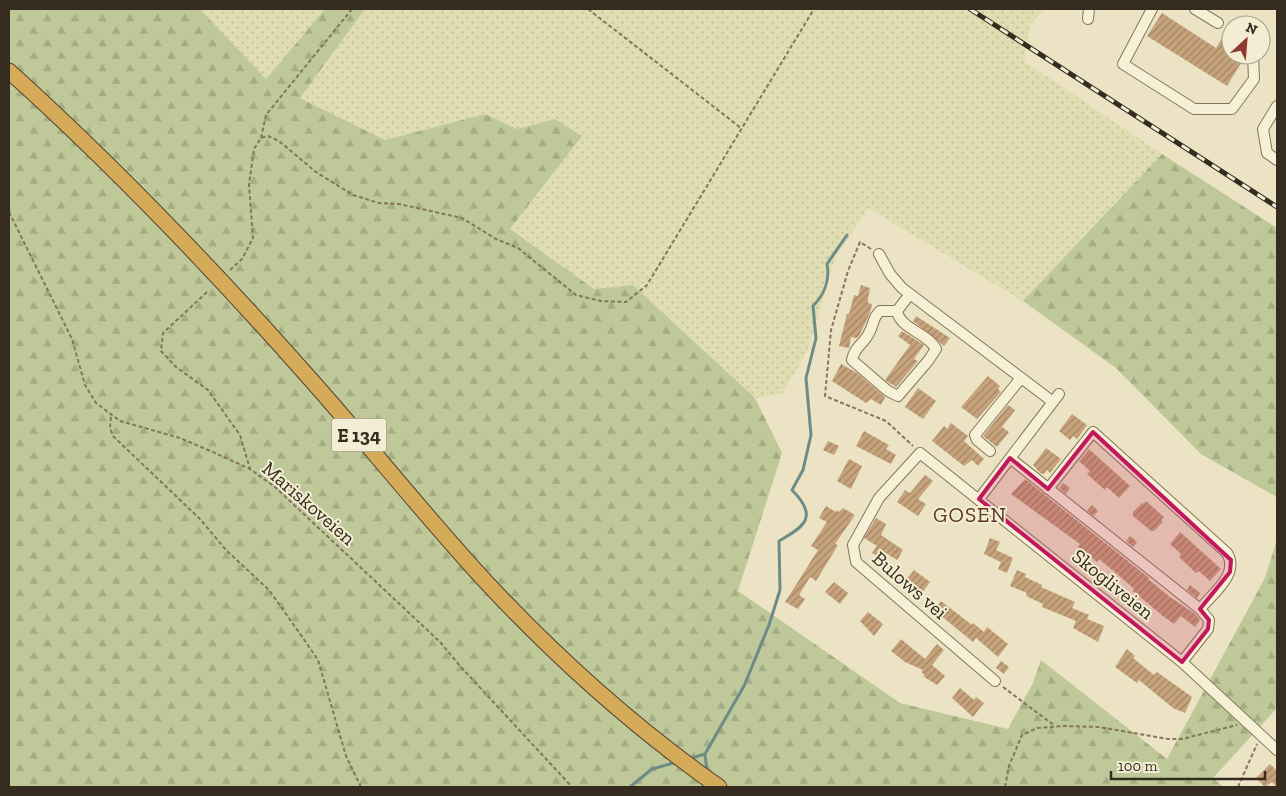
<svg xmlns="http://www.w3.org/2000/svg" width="1286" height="796" viewBox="0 0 1286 796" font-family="'Zilla Slab',serif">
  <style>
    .farmland { fill: url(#farmland-dots) }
    .forest { fill: url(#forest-firs) }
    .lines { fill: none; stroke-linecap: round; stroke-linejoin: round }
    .stream { stroke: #6d8c87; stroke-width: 3 }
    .building { fill: url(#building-hatch) }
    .minor-casing { stroke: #84755c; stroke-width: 12 }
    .highway-casing { stroke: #524330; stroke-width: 17 }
    .path { stroke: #84755c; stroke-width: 2; stroke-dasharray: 4 2.5; stroke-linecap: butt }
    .minor { stroke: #f6f0d6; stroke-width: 10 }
    .highway { stroke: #d5ab5a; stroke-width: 15 }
    .rail-casing { stroke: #352c1f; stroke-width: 5 }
    .rail { stroke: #f3edd3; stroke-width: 3; stroke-dasharray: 9; stroke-linecap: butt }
    .marked { fill: #c2185b; fill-opacity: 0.2; stroke: #c2185b; stroke-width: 4; stroke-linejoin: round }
    .labels { text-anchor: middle; stroke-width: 4; stroke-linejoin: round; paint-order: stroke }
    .shield { fill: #f3edd3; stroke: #6e6655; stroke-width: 1 }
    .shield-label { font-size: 19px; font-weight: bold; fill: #352c1f }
    .street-label { font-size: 20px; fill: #352c1f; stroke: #f3edd3 }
    .neighbourhood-label { font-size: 21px; letter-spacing: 1px; fill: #5f3421; stroke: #f3edd3 }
  </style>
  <defs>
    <pattern id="farmland-dots" width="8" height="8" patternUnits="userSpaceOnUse" patternTransform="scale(1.25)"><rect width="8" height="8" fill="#e0ddb2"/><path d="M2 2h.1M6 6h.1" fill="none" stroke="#c1be99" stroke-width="1.8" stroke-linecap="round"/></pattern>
    <pattern id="forest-firs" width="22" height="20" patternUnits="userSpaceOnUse" patternTransform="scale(1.25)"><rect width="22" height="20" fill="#bec898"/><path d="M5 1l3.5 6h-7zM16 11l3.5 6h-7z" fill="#a4ac83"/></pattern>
    <pattern id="building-hatch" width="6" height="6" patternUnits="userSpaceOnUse" patternTransform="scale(1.25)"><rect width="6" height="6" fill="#c7a37c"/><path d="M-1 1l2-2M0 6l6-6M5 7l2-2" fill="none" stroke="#a28565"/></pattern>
  </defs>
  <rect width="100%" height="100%" fill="#ebe3c4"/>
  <path class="farmland" d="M200,9H325L266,79Z
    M365,9H1044L1030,25L1024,61L1162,154L1023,301L868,208L835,259L807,352L782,394L755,398L634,285L594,289L510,229L582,136L555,119L517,129L485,114L385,140L300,98Z"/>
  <path class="forest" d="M9,9H200L266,79L325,9H365L300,98L385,140L485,114L517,129L555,119L582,136L510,229L594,289L633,285L755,398L782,453L738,591L900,703L1008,729L1033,683L1041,660L1167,759L1265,578L1277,539V708L1213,778L1223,787H9Z
    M1162,154L1277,228V497L1201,454L1116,368L1023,301Z"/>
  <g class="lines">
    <path class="stream" d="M705,754L707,772
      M688,759L705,754L744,686L769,625L780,590L779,541C806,526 818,516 792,490L803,470L811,435L806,378L816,338L813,306C824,295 830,280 827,264L847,235
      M630,787L652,769L677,762"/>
  </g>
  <path class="building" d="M1162,13L1216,48L1222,38L1231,43V55H1246L1227,86L1147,36Z
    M861,285L870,288L868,299V303L872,304L870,313L859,336L857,338L851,337L849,348L839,346L847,314H849L854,295L858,296Z
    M916,316L950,338L944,346L913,321Z
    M902,331L924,345L914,359L918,361L896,387L885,380L910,345L898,336Z
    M841,364L857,373L885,397L881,405L871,399L866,403L832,381Z
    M988,376L1000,386L998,389L1001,392L977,419L961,407Z
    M918,388L936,401L923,419L905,407Z
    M1008,405L1015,410L1002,427L1009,432L997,447L983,436Z
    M1072,414L1087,425L1077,439L1073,436L1070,440L1059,431Z
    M951,423L968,436L964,441L984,459L978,466L972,460L964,466L932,441L944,426L947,429Z
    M864,431L889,445L886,449L896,455L891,464L856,446Z
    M828,441L839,446L834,455L823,450Z
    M1046,448L1061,459L1050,473L1047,470L1044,474L1040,473L1033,465Z
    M1089,449L1130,486L1119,498L1107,487L1105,490L1087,474L1090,471L1079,461Z
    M849,459L862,466L851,489L837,481Z
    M925,475L933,481L918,499L926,504L918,516L897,502L905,490L910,493Z
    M1025,479L1149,578L1148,579L1170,597L1195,614L1200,620L1195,627L1181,616L1174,624L1163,616L1133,591L1134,589L1115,572L1099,559L1097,562L1078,547L1080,544L1011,494Z
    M1063,483L1070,488L1066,494L1059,488Z
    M1146,501L1164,517L1161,520L1163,522L1154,531H1151L1133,516V512L1142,503L1144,504Z
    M1092,505L1098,511L1094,516L1087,511Z
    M826,506L836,512L837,510L839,512L843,508L855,515L835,544L838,545L816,581L810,577L799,595L805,599L798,609L785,602L818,550L811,546L827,522L819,518Z
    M876,518L886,524L881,535L903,550L897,560L886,553L883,559L872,553L877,546L864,538Z
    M1180,532L1221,569L1210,581L1199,571L1196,573L1179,557L1181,554L1170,544Z
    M1130,536L1137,542L1133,547L1126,541Z
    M990,538L1000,542L996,550L1013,558L1007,573L998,569L1001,562L984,554Z
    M914,570L930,582L922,593L906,580Z
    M1017,570L1026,574L1025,577L1042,585L1041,587L1075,602L1072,608L1089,615L1087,619L1104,626L1098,642L1073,628L1076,621L1042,607L1043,604L1026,596L1027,593L1010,586Z
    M834,582L848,593L840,604L825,592Z
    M1190,585L1200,593L1197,598L1187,590Z
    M941,601L972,625L973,623L984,632L987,627L1008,644L998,657L976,638L973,642L934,610Z
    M868,612L883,624L874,636L860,621Z
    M901,639L925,659L937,644L944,650L932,665L945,676L937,685L923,676L925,675L921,672L923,670L905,662L891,651Z
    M1127,649L1135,656L1133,658L1154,675L1157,672L1192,697L1185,713L1173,708L1139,680L1137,683L1115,667Z
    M1001,661L1009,667L1004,674L996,668Z
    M960,688L974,700L976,697L984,703L973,717L952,698Z
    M1270,764L1277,771V787L1272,782L1265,787L1256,778Z"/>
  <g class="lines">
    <defs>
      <path id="minor" d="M1152,9L1123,64L1194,109H1232L1254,79L1253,55
        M1195,9L1218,23
        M1088,19L1089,9
        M1277,106L1263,129L1267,153L1277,160
        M879,254L890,274L902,288L1053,402
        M880,311H897C900,329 928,333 936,349L928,361L898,396L888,391L852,360C854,347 864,344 869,333C874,325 872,318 880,311Z
        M897,311L910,294
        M990,451L977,440L975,435L1021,378
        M1010,458L1200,609L1209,620L1208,629L1182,662
        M1048,489L1093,432L1227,553C1240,574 1213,593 1200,609
        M979,499L1059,394
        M995,681L856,562L853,545L879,498L920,453L1182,662L1277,750"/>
      <path id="highway" d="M9,71C113,165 211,267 304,372C366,441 424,515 487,583C557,658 635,728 719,787"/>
    </defs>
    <use href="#minor" class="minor-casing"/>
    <use href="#highway" class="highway-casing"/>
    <path class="path" d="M588,9L741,128
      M261,138L266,115L352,9
      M9,212L72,339L85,385L96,403L120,421L180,438L215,453L250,469L275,487L440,642L460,666L572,787
      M871,249L860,242L848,271L831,330L825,396L886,421L913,446
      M230,270L242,259L253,238L249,185L254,149L261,138L268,136L279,141L316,172L353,195L379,203L399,204L462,218L496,239L518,248L576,295L601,301L626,302L647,285L814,9
      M207,292L163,333L161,351L176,367L208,390L240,435L250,469
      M111,417L110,428L113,436L200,519L226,550L269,590L303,638L318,660L346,756L361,787
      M1003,687L1055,726
      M1005,787L1009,766L1022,735L1037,728L1065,726L1099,727L1168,739H1182L1237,725
      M1238,787L1257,744"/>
    <use href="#minor" class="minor"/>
    <use href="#highway" class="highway"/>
    <defs>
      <path id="rail" d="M970,9L1277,207"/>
    </defs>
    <use href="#rail" class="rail-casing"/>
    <use href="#rail" class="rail"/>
  </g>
  <path class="marked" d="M1093,432L1231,560L1230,572L1200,609L1209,620L1208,629L1182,662L979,499L1010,458L1048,489Z"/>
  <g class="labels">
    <rect class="shield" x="331.5" y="418.5" width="55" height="33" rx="4"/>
    <g class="shield-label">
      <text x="359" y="442">E 134</text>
    </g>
    <g class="street-label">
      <text transform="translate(309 503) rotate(41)" y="7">Mariskoveien</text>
      <text transform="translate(1113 584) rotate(39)" y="7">Skogliveien</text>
      <text transform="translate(910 585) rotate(41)" y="7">Bulows vei</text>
    </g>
    <g class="neighbourhood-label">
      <text x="970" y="522">GOSEN</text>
    </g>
  </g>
  <rect width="1286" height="796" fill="none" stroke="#352c1f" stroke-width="20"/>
  <g transform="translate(1246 40) rotate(26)"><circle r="24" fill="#f3edd3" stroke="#a7a08b"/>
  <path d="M0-4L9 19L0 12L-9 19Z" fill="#8f3930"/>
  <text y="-8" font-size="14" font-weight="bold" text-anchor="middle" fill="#352c1f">N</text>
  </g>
  <path d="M1111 771v8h154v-8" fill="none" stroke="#352c1f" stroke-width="2.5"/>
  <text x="1118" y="771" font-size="15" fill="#352c1f" stroke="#f3edd3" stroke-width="4" paint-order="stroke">100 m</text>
</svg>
